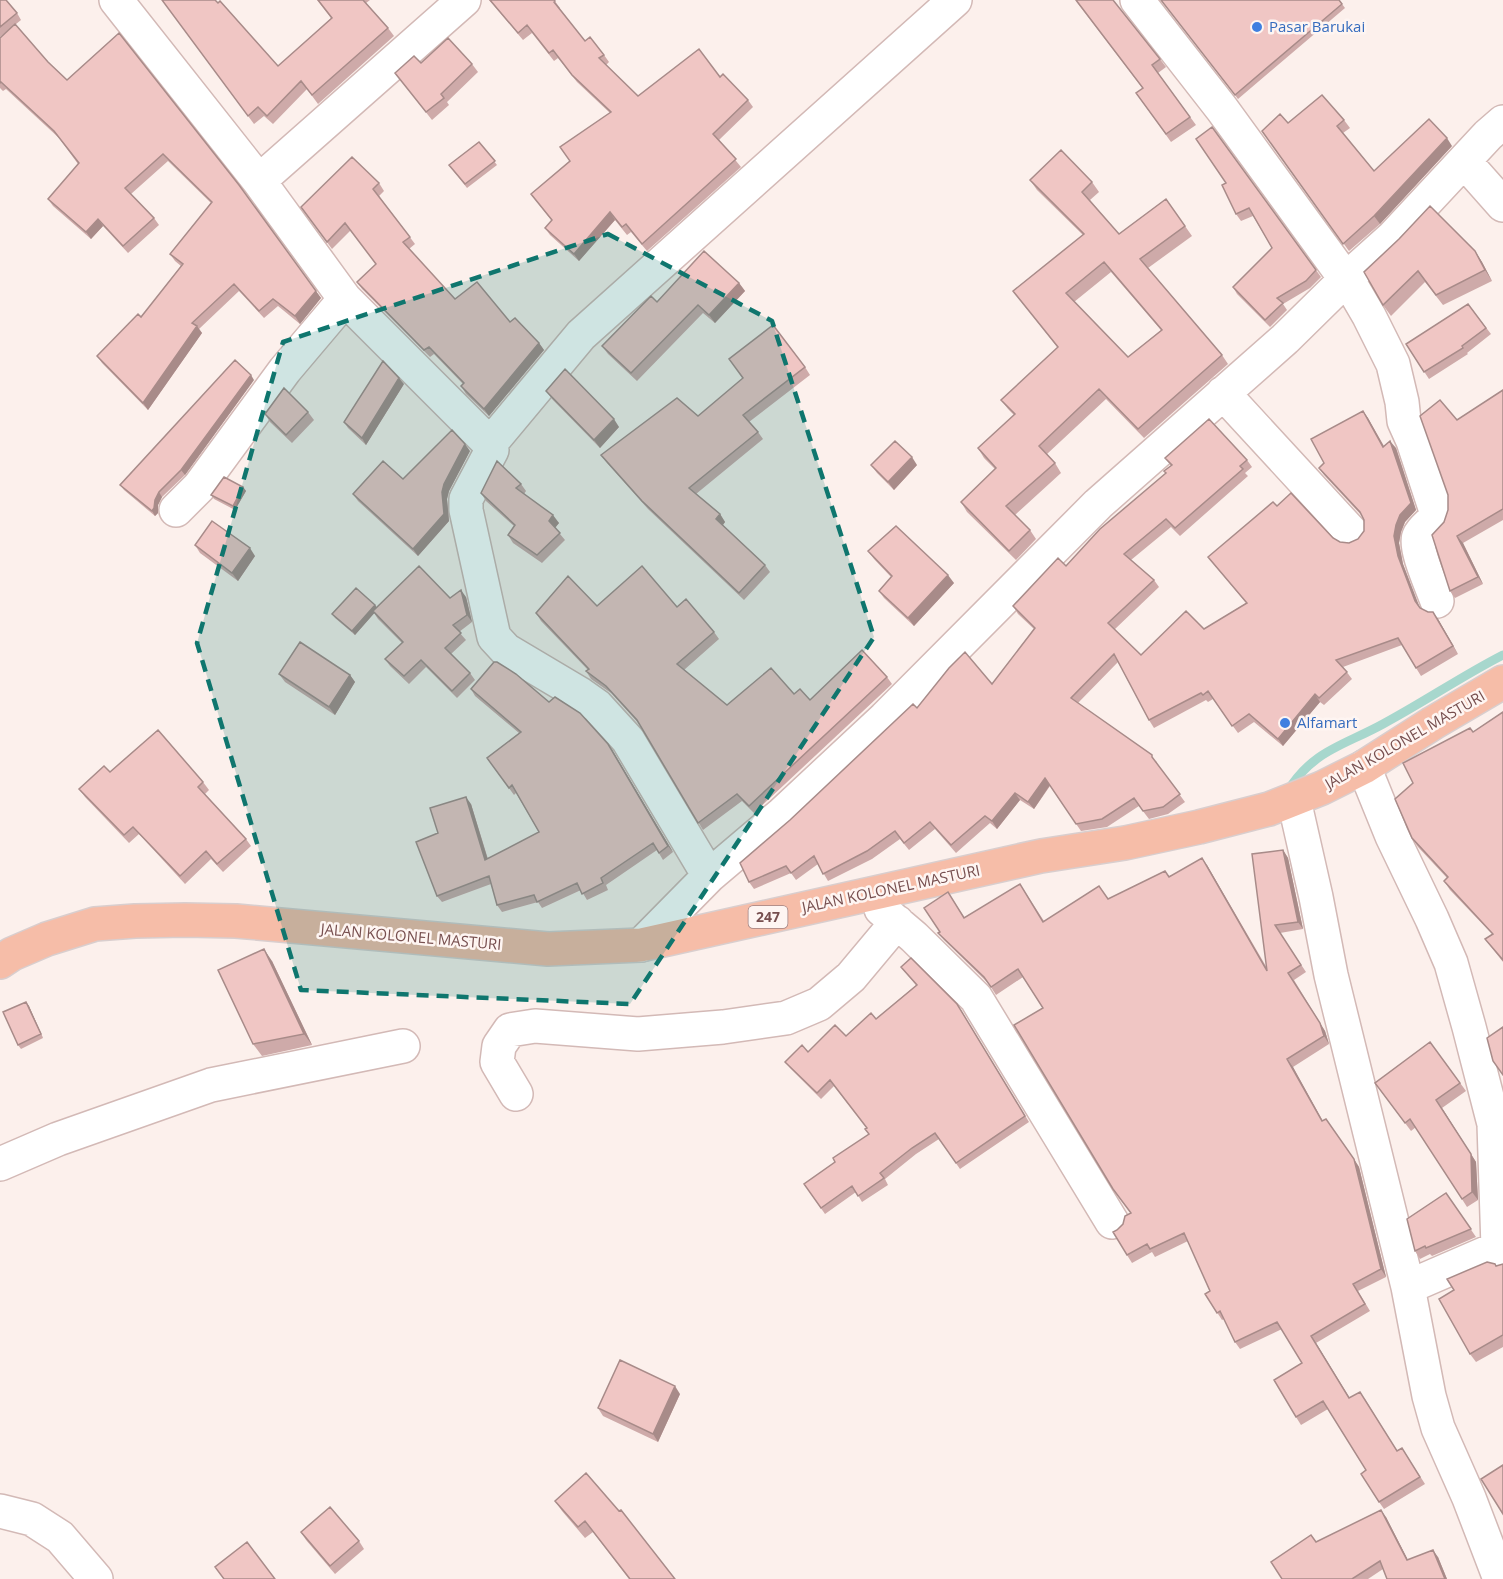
<svg xmlns="http://www.w3.org/2000/svg" width="1503" height="1579" viewBox="0 0 1503 1579" font-family="'Open Sans',sans-serif">
  <style>
    .lines { fill: none; stroke-linecap: round; stroke-linejoin: round }
    .stream { stroke: #a7d7cd; stroke-width: 9 }
    .minor-casing { stroke: #d3b9b6; stroke-width: 36 }
    .major-casing { stroke: #d9cece; stroke-width: 36 }
    .minor { stroke: #fff; stroke-width: 33 }
    .major { stroke: #f6bda8; stroke-width: 33 }
    .wall { fill: #ceaaa9; fill-rule: evenodd }
    .shaded-wall { fill: #a88b89 }
    .building { fill: #f0c6c4; stroke: #a88b89; stroke-width: 1.5; fill-rule: evenodd }
    .marked { fill: #0f766e; fill-opacity: 0.2; stroke: #0f766e; stroke-width: 4.5; stroke-dasharray: 12 8; stroke-linejoin: round }
    .shop-dot { fill: #3f7fe0; stroke: #fef5f2; stroke-width: 2 }
    .labels { text-anchor: middle; stroke-width: 5; stroke-linejoin: round; paint-order: stroke }
    .shield { fill: #fef5f2; stroke: #a08180; stroke-width: 1.5 }
    .shield-label { font-size: 14px; font-weight: bold; fill: #774f4f }
    .shop-label { font-size: 15px; fill: #366cbe; stroke: #fef5f2; text-anchor: start }
    .street-label { font-size: 15px; fill: #774f4f; stroke: #fef5f2 }
  </style>
  <rect width="100%" height="100%" fill="#fcf0ec"/>
  <g class="lines">
    <path class="stream" d="M1287,792C1313,750 1343,746 1383,724C1424,702 1462,676 1503,655"/>
    <defs>
      <path id="minor" d="M116,0L259,181L345,299L490,444L492,450L466,499V510L494,637L506,650L580,694L597,706L628,740L709,876
        M1137,0L1222,109L1355,292L1369,316L1393,364L1402,402L1404,421L1413,441L1435,508V518C1430,524 1422,529 1419,536C1413,546 1433,589 1437,601
        M1464,161L1503,205
        M259,181L464,0
        M1223,393L1351,532
        M490,444L581,335L955,0
        M176,510L199,487L285,370L345,299
        M1364,767L1392,836L1432,919L1451,963L1469,1027L1494,1124L1498,1248
        M1294,800L1316,897L1331,975L1408,1287L1429,1396L1438,1428L1469,1498L1500,1579
        M881,909L914,937L976,998L1112,1222
        M641,945L709,876L782,814L885,718L1098,504L1285,339L1345,280L1393,237L1488,135L1503,122
        M516,1094L497,1062L499,1046L510,1030L535,1026L638,1034L723,1027L786,1018L819,1004L851,977L897,922
        M0,1164L58,1139L211,1085L403,1046
        M1408,1287L1498,1248L1503,1255
        M0,1511L32,1519L60,1537L96,1579"/>
      <path id="major" d="M0,962L12,954L47,939L95,924L135,921L185,920L236,921L548,949L641,945L1041,856L1125,843L1199,827L1269,809L1322,788L1364,767L1433,723L1503,682"/>
    </defs>
    <use href="#minor" class="minor-casing"/>
    <use href="#major" class="major-casing"/>
    <use href="#minor" class="minor"/>
    <use href="#major" class="major"/>
  </g>
  <path class="wall" d="M0,0L17,13L21,20L0,37Z
    M162,0L278,66L331,18L317,0H370L366,3L388,28L394,36L318,104L307,89L273,124L264,116L254,124Z
    M489,0H554L560,8V9L585,41L604,55L609,62L606,65L638,96L720,77L748,100L753,107L719,140L741,167L647,251L631,232L627,235L615,220L579,261L550,235L545,228L552,221L531,194L570,161L610,113L577,82L558,58L554,61L532,33L523,40Z
    M1075,0L1160,59L1166,67L1158,73L1196,125L1171,142L1136,93L1143,89Z
    M1161,0H1339L1345,8L1238,99Z
    M119,33L321,298L300,324L278,306L264,318L239,291L199,329L202,333L148,410L102,363L97,356L141,317L181,266L175,261L170,254L211,203L168,161L131,194L154,218L159,225L128,253L103,226L91,239L53,206L48,199L78,164L59,138L6,89L3,91L0,88V38L48,62L67,80Z
    M421,63L472,64L478,72L447,102L449,105L432,120L395,73Z
    M1344,120L1350,128L1343,133L1374,171L1452,146L1380,224L1349,251L1262,131L1288,123Z
    M1212,127L1321,277L1310,288L1283,304L1287,310L1270,327L1237,294L1233,287L1272,248L1253,216L1241,221L1236,214L1226,183Z
    M479,142L497,165L467,188L449,165Z
    M1030,180L1092,182L1099,192L1090,200L1119,234L1166,199L1192,236L1148,268L1222,355L1228,364L1144,438L1106,399L1047,454L1055,463L1061,473L1015,515L1030,530L1036,539L1016,560L967,512L961,502L995,469L984,458L978,448L1014,415L1008,409L1001,400L1058,348L1013,291L1083,235L1037,190ZM1111,272L1161,330L1128,357L1074,302Z
    M379,183L384,191L379,196L415,244L409,249L455,299L510,322L539,343L544,350L489,416L466,394L461,386L463,384L434,354L430,357L362,289L357,282L376,264L351,230L332,249L301,207Z
    M1475,251L1482,262L1492,281L1443,305L1425,282L1391,316L1383,305L1364,272Z
    M739,283L745,291L715,323L703,313L637,381L608,354L602,346L657,302Z
    M1468,304L1491,334L1467,353L1468,354L1429,379L1406,344Z
    M805,367L810,375L749,422L758,432L763,439L696,494L720,514L725,522L723,525L765,565L770,572L744,600L648,509L607,463L601,455L698,416Z
    M254,380L185,475L162,497L158,505V513L155,516L124,490L120,485Z
    M404,384L366,445L348,428L344,422Z
    M1503,390V520L1463,543L1483,584L1455,598L1450,591L1444,522L1448,510V495L1457,420Z
    M546,391L619,427L600,448L552,399Z
    M1363,411L1368,418L1384,446L1396,448L1416,510L1405,522L1401,532L1399,543L1403,564L1419,607L1438,619L1458,654L1421,676L1402,645L1343,667L1352,679L1324,705L1320,702L1283,746L1254,722L1238,733L1213,699L1208,702L1206,700L1154,728L1149,720L1118,662L1078,703L1157,762V764L1185,802L1168,814L1149,819L1139,806L1107,827L1081,831L1050,786L1034,809L1020,800L997,829L990,823L956,853L935,829L909,850L900,839L872,859L828,881L818,864L796,880L791,873L754,889L749,882L790,820L917,708L992,684L1034,629L1018,614L1013,606L1066,566L1166,473L1171,466L1165,458L1247,460L1252,467L1245,473L1248,476L1180,536L1171,527L1131,560L1154,580L1159,587L1114,630L1141,655L1204,629L1246,603L1208,557L1277,506L1340,542L1349,543L1358,539L1364,531V520L1362,516L1324,475L1319,468L1324,463Z
    M308,412L314,420L292,443L270,422L265,414Z
    M470,451L449,491L447,499L449,521L418,556L358,501L353,494L403,479Z
    M871,465H917L894,490L877,473Z
    M521,484L526,491L524,494L559,523L555,528L565,540L542,563L513,543L508,535L514,526L486,501L481,493Z
    M243,487L246,491L235,510L214,499L211,495Z
    M195,545L255,556L238,581L200,553Z
    M868,551L954,583L914,626L884,598L879,591L891,577L874,559Z
    M466,597L472,622L459,632L466,640L451,654L470,673L475,680L457,698L426,667L409,684L390,666L385,659L402,643L378,619L374,613L355,635L335,618L332,614L375,605L377,608Z
    M597,606L677,607L714,632L719,639L684,670L727,705L794,694L810,700L887,677L892,684L754,813L742,801L703,830L640,725L611,693L591,679L586,671L588,670L541,621L536,613Z
    M279,674L350,675L355,682L335,715L285,682Z
    M471,689L549,702L608,744L673,852L663,860L657,850L606,885L608,890L587,900L581,890L542,908L538,902L502,912L497,905L491,884L442,902L437,896L438,833L471,804L488,859L539,832L516,793L514,795L487,758L519,733L475,696Z
    M1503,712V962L1485,939L1492,934L1450,890L1444,881L1447,878L1418,847L1412,838L1413,783L1470,728L1473,732Z
    M110,772L203,782L209,790L205,794L246,839L251,846L223,872L211,859L185,884L139,834L129,843L85,797L79,789Z
    M1283,850L1288,858L1303,929L1280,933L1306,972L1294,980L1325,1031L1329,1044L1293,1067L1323,1121L1326,1119L1359,1167L1386,1277L1358,1291L1370,1311L1316,1343L1349,1398L1365,1399L1397,1451L1402,1448L1425,1484L1384,1509L1379,1502L1366,1470L1328,1409L1301,1425L1296,1417L1302,1363L1282,1329L1240,1349L1235,1342L1224,1319L1222,1320L1205,1294L1210,1291L1188,1241L1155,1257L1152,1252L1132,1263L1127,1255L1117,1230L1123,1224L1131,1213L1043,1008L1023,977L996,995L989,984L944,940L938,933L953,900L965,918L1020,884L1044,921L1108,899L1165,871L1169,876L1207,865L1267,968Z
    M272,961L312,1045L262,1056L253,1044Z
    M901,967L961,1010L1029,1122L960,1169L939,1139L916,1154L885,1179L888,1185L862,1202L856,1192L825,1214L804,1184L835,1162L869,1134L867,1128L834,1086L821,1099L790,1068L785,1062L846,1036L876,1019L916,985Z
    M26,1002L29,1006L43,1038L21,1049L18,1045Z
    M1430,1042L1466,1091L1442,1108L1476,1162L1478,1200L1467,1207L1416,1127L1411,1131L1375,1083Z
    M1446,1193L1476,1237L1432,1256L1430,1254L1420,1259L1415,1251Z
    M1503,1264V1347L1476,1362L1470,1354L1496,1266Z
    M680,1394L658,1442L603,1416L598,1408Z
    M555,1501L619,1511L675,1579H629L593,1532L585,1538L562,1511Z
    M1386,1517L1408,1560L1438,1557L1447,1579H1387L1383,1569L1368,1579H1282L1316,1542Z
    M301,1532L359,1541L364,1549L335,1574L306,1540Z"/>
  <path class="shaded-wall" d="M1447,138L1452,146L1380,224L1374,216Z
    M610,212L615,220L579,261L574,254Z
    M98,219L103,226L91,239L86,232Z
    M1475,251L1482,262L1492,281L1485,270Z
    M739,283L745,291L715,323L709,315Z
    M316,291L321,298L300,324L295,316Z
    M197,326L202,333L148,410L143,403Z
    M539,343L544,350L489,416L484,409Z
    M251,375L254,380L185,475L181,470Z
    M399,378L404,384L366,445L362,438Z
    M1363,411L1368,418L1388,454L1383,447Z
    M614,419L619,427L600,448L594,440Z
    M1390,441L1396,448L1416,510L1405,522L1401,532L1399,543L1403,564L1420,608L1415,601L1398,556L1394,536Z
    M465,444L470,451L449,491L447,499L449,521L418,556L413,549L442,492L444,484Z
    M912,457L917,465L894,490L888,482Z
    M243,487L246,491L235,510L233,506Z
    M159,492L162,497L158,505V513L155,516L152,511L155,500Z
    M720,514L725,522L722,526L716,519Z
    M553,515L559,523L554,529L549,521Z
    M1457,536L1463,543L1483,584L1478,577Z
    M250,548L255,556L238,581L232,573Z
    M948,575L954,583L914,626L908,618Z
    M461,590L466,597L472,622L467,615Z
    M375,605L378,609L355,635L352,631Z
    M1433,612L1438,619L1458,654L1453,646Z
    M350,675L355,682L335,715L329,707Z
    M1315,694L1320,702L1283,746L1278,739Z
    M608,744L613,751L673,852L668,846Z
    M1045,778L1050,785L1034,809L1028,802Z
    M1015,793L1020,800L997,829L992,821Z
    M466,797L471,804L490,867L485,860Z
    M1283,850L1288,858L1303,929L1298,922Z
    M1202,858L1207,865L1272,978L1267,971Z
    M264,949L272,961L312,1045L304,1034Z
    M1288,973L1325,1031L1329,1044L1324,1036Z
    M26,1002L29,1006L43,1038L41,1034Z
    M1287,1059L1293,1067L1327,1129L1322,1121Z
    M1442,1108L1476,1162L1478,1200L1472,1192Z
    M1354,1159L1359,1167L1386,1277L1381,1269Z
    M1311,1336L1316,1343L1354,1405L1349,1398Z
    M675,1386L680,1394L658,1442L653,1434Z
    M1381,1510L1386,1517L1412,1568L1407,1560Z
    M1433,1550L1438,1557L1447,1579H1445Z"/>
  <path class="building" d="M0,0H6L17,13L0,27Z
    M162,0H215L218,3L220,1L278,66L332,18L318,0H363L388,28L312,95L301,81L267,116L258,107L248,116Z
    M490,0H554L555,1L554,2L585,41L590,37L604,55L599,58L638,96L699,49L720,77L723,74L748,100L713,134L736,159L642,244L626,224L622,227L610,212L574,254L545,228L552,220L531,194L570,161L560,147L611,112L572,75L553,50L549,53L527,25L518,33Z
    M1076,0H1113L1160,59L1152,65L1190,117L1166,134L1136,93L1143,88Z
    M1161,0H1339L1342,4L1235,95Z
    M15,24L48,62L67,80L119,33L239,185L316,291L295,316L273,299L259,311L234,284L192,323L197,326L143,403L97,356L138,314L141,317L183,264L170,254L212,202L163,154L125,188L154,218L123,246L98,219L86,232L48,199L79,163L54,131L1,82L0,83V38Z
    M448,38L472,64L441,94L444,98L426,112L395,73L414,56L421,63Z
    M1322,95L1344,120L1337,126L1374,171L1429,119L1447,138L1374,216L1343,244L1262,131L1280,114L1288,123Z
    M1212,127L1316,270L1306,281L1277,298L1283,303L1265,320L1233,287L1272,248L1249,208L1236,214L1222,185L1226,183L1196,139Z
    M479,142L495,161L465,184L449,165Z
    M1061,150L1092,182L1082,192L1119,234L1166,199L1185,226L1140,259L1222,355L1138,429L1099,389L1039,446L1055,463L1006,506L1030,530L1009,551L961,502L996,468L978,448L1015,414L1001,400L1058,347L1013,291L1084,234L1030,180ZM1104,262L1162,330L1128,357L1066,293Z
    M352,157L379,183L373,189L410,237L403,242L455,299L477,282L510,322L515,318L539,343L484,409L461,386L464,383L429,347L424,350L357,282L376,264L345,223L327,242L301,207Z
    M1430,206L1475,251L1485,270L1436,295L1418,271L1383,305L1364,272L1399,239Z
    M704,251L739,283L709,315L698,305L631,373L602,346L651,296L657,302Z
    M1468,304L1486,328L1462,346L1463,348L1424,372L1406,344Z
    M773,325L805,367L743,415L758,432L689,488L720,514L716,519L765,565L739,593L642,501L601,455L677,398L698,416L743,378L729,359Z
    M235,360L251,375L181,470L159,492L155,500L154,508L152,511L120,485Z
    M383,361L399,378L362,438L344,422Z
    M565,369L614,419L594,440L546,391Z
    M284,388L308,412L286,435L265,414Z
    M1503,390V509L1457,536L1478,577L1450,591L1432,535L1444,522L1448,510V495L1420,416L1440,400L1457,420Z
    M1363,411L1383,447L1390,441L1411,503L1400,515L1396,525L1394,536L1398,556L1415,601L1420,608L1428,612H1433L1453,646L1416,668L1398,638L1336,660L1347,672L1319,698L1315,694L1278,739L1249,714L1232,726L1208,691L1203,695L1201,693L1149,720L1114,654L1071,698L1152,755V757L1180,794L1163,807L1143,811L1134,798L1102,819L1076,824L1045,778L1028,802L1015,793L992,821L985,816L951,845L930,822L904,843L895,831L867,851L823,874L814,856L791,873L786,866L749,882L740,863L790,820L913,704L917,708L949,668L965,652L992,684L1035,628L1013,606L1058,558L1066,566L1100,529L1166,473L1164,471L1172,465L1165,458L1209,419L1247,460L1240,466L1243,469L1175,528L1166,519L1124,554L1154,580L1108,623L1141,655L1186,611L1204,629L1247,603L1208,557L1273,502L1277,506L1291,493L1333,538L1340,542L1349,543L1358,539L1364,531V520L1360,512L1319,468L1324,463L1311,439Z
    M452,430L465,444L444,484L442,492L444,514L413,549L353,494L383,461L403,479Z
    M895,441L912,457L888,482L871,465Z
    M497,461L521,484L516,488L553,515L549,521L560,533L537,555L508,535L515,525L481,493Z
    M224,477L243,487L233,506L211,495Z
    M212,521L250,548L232,573L195,545Z
    M896,526L948,575L908,618L879,591L892,576L868,551Z
    M419,566L450,598L461,590L467,615L453,625L461,633L445,648L470,673L452,691L421,660L404,676L385,659L403,642L373,611Z
    M642,566L677,607L686,599L714,632L677,664L727,705L771,668L794,694L800,689L810,700L862,650L887,677L749,806L737,794L698,823L637,720L606,686L586,671L589,669L536,613L568,576L597,606Z
    M356,588L375,605L352,631L332,614Z
    M300,642L350,675L329,707L279,674Z
    M494,662H497L516,674L549,702L555,697L580,713L608,744L668,846L659,853L653,843L601,878L603,883L582,894L577,883L537,902L534,895L497,905L489,876L437,896L416,842L438,833L430,808L466,797L485,860L539,832L512,785L509,788L487,758L521,732L471,689Z
    M1503,712V960L1485,939L1493,934L1444,881L1448,877L1412,838L1395,799L1413,783L1403,763L1470,728L1473,732Z
    M158,730L203,782L198,787L246,839L217,864L206,851L180,876L133,827L124,835L79,789L104,766L110,772Z
    M1283,850L1298,922L1275,925L1301,965L1288,973L1320,1023L1324,1036L1287,1059L1322,1121L1326,1119L1354,1159L1381,1269L1353,1284L1365,1304L1311,1336L1349,1398L1360,1392L1397,1451L1402,1448L1420,1477L1379,1502L1361,1474L1366,1470L1323,1401L1296,1417L1274,1380L1302,1363L1277,1322L1235,1342L1220,1311L1217,1313L1205,1294L1210,1291L1184,1233L1150,1249L1147,1244L1127,1255L1113,1232L1117,1230L1123,1224L1125,1216L1131,1213L1113,1189L1014,1025L1043,1008L1018,969L991,987L984,977L938,933L940,932L924,908L948,892L964,918L1020,884L1043,922L1099,886L1108,899L1165,871L1169,877L1202,858L1267,971L1252,854Z
    M264,949L304,1034L253,1044L218,970Z
    M911,958L957,1004L1025,1116L956,1163L935,1133L912,1148L880,1173L884,1178L858,1196L852,1186L821,1208L804,1184L835,1162L833,1158L869,1134L865,1129L867,1128L830,1080L817,1093L785,1062L802,1045L808,1052L835,1025L846,1036L871,1013L876,1019L917,985L901,967Z
    M26,1002L41,1034L18,1045L3,1012Z
    M1503,1027V1075L1493,1061L1487,1038Z
    M1430,1042L1460,1083L1436,1100L1471,1154L1472,1192L1462,1199L1410,1119L1405,1123L1375,1083Z
    M1446,1193L1471,1229L1426,1248L1425,1246L1415,1251L1407,1219Z
    M1487,1262L1495,1264L1496,1266L1503,1264V1335L1470,1354L1439,1299L1454,1290L1447,1279Z
    M620,1360L675,1386L653,1434L598,1408Z
    M1503,1465V1514L1481,1479Z
    M586,1473L619,1511L621,1510L675,1579H630L585,1521L578,1527L555,1501Z
    M330,1507L359,1541L330,1566L301,1532Z
    M1381,1510L1407,1560L1433,1550L1445,1579H1387L1380,1561L1352,1579H1282L1271,1562L1311,1535L1316,1542Z
    M247,1542L275,1579H224L215,1567Z"/>
  <path class="marked" d="M608,234L772,321L874,637L630,1004L301,990L197,643L283,342Z"/>
  <g class="shop-dot">
    <circle cx="1257" cy="27" r="6"/>
    <circle cx="1285" cy="723" r="6"/>
  </g>
  <g class="labels">
    <rect class="shield" x="748.5" y="906" width="39" height="22" rx="4.5"/>
    <g class="shield-label">
      <text x="768" y="922">247</text>
    </g>
    <g class="shop-label">
      <text x="1269" y="32">Pasar Barukai</text>
      <text x="1297" y="728">Alfamart</text>
    </g>
    <g class="street-label">
      <text transform="translate(1405 740) rotate(-30)" y="5">JALAN KOLONEL MASTURI</text>
      <text transform="translate(891 889) rotate(-12)" y="5">JALAN KOLONEL MASTURI</text>
      <text transform="translate(411 937) rotate(5)" y="5">JALAN KOLONEL MASTURI</text>
    </g>
  </g>
</svg>
